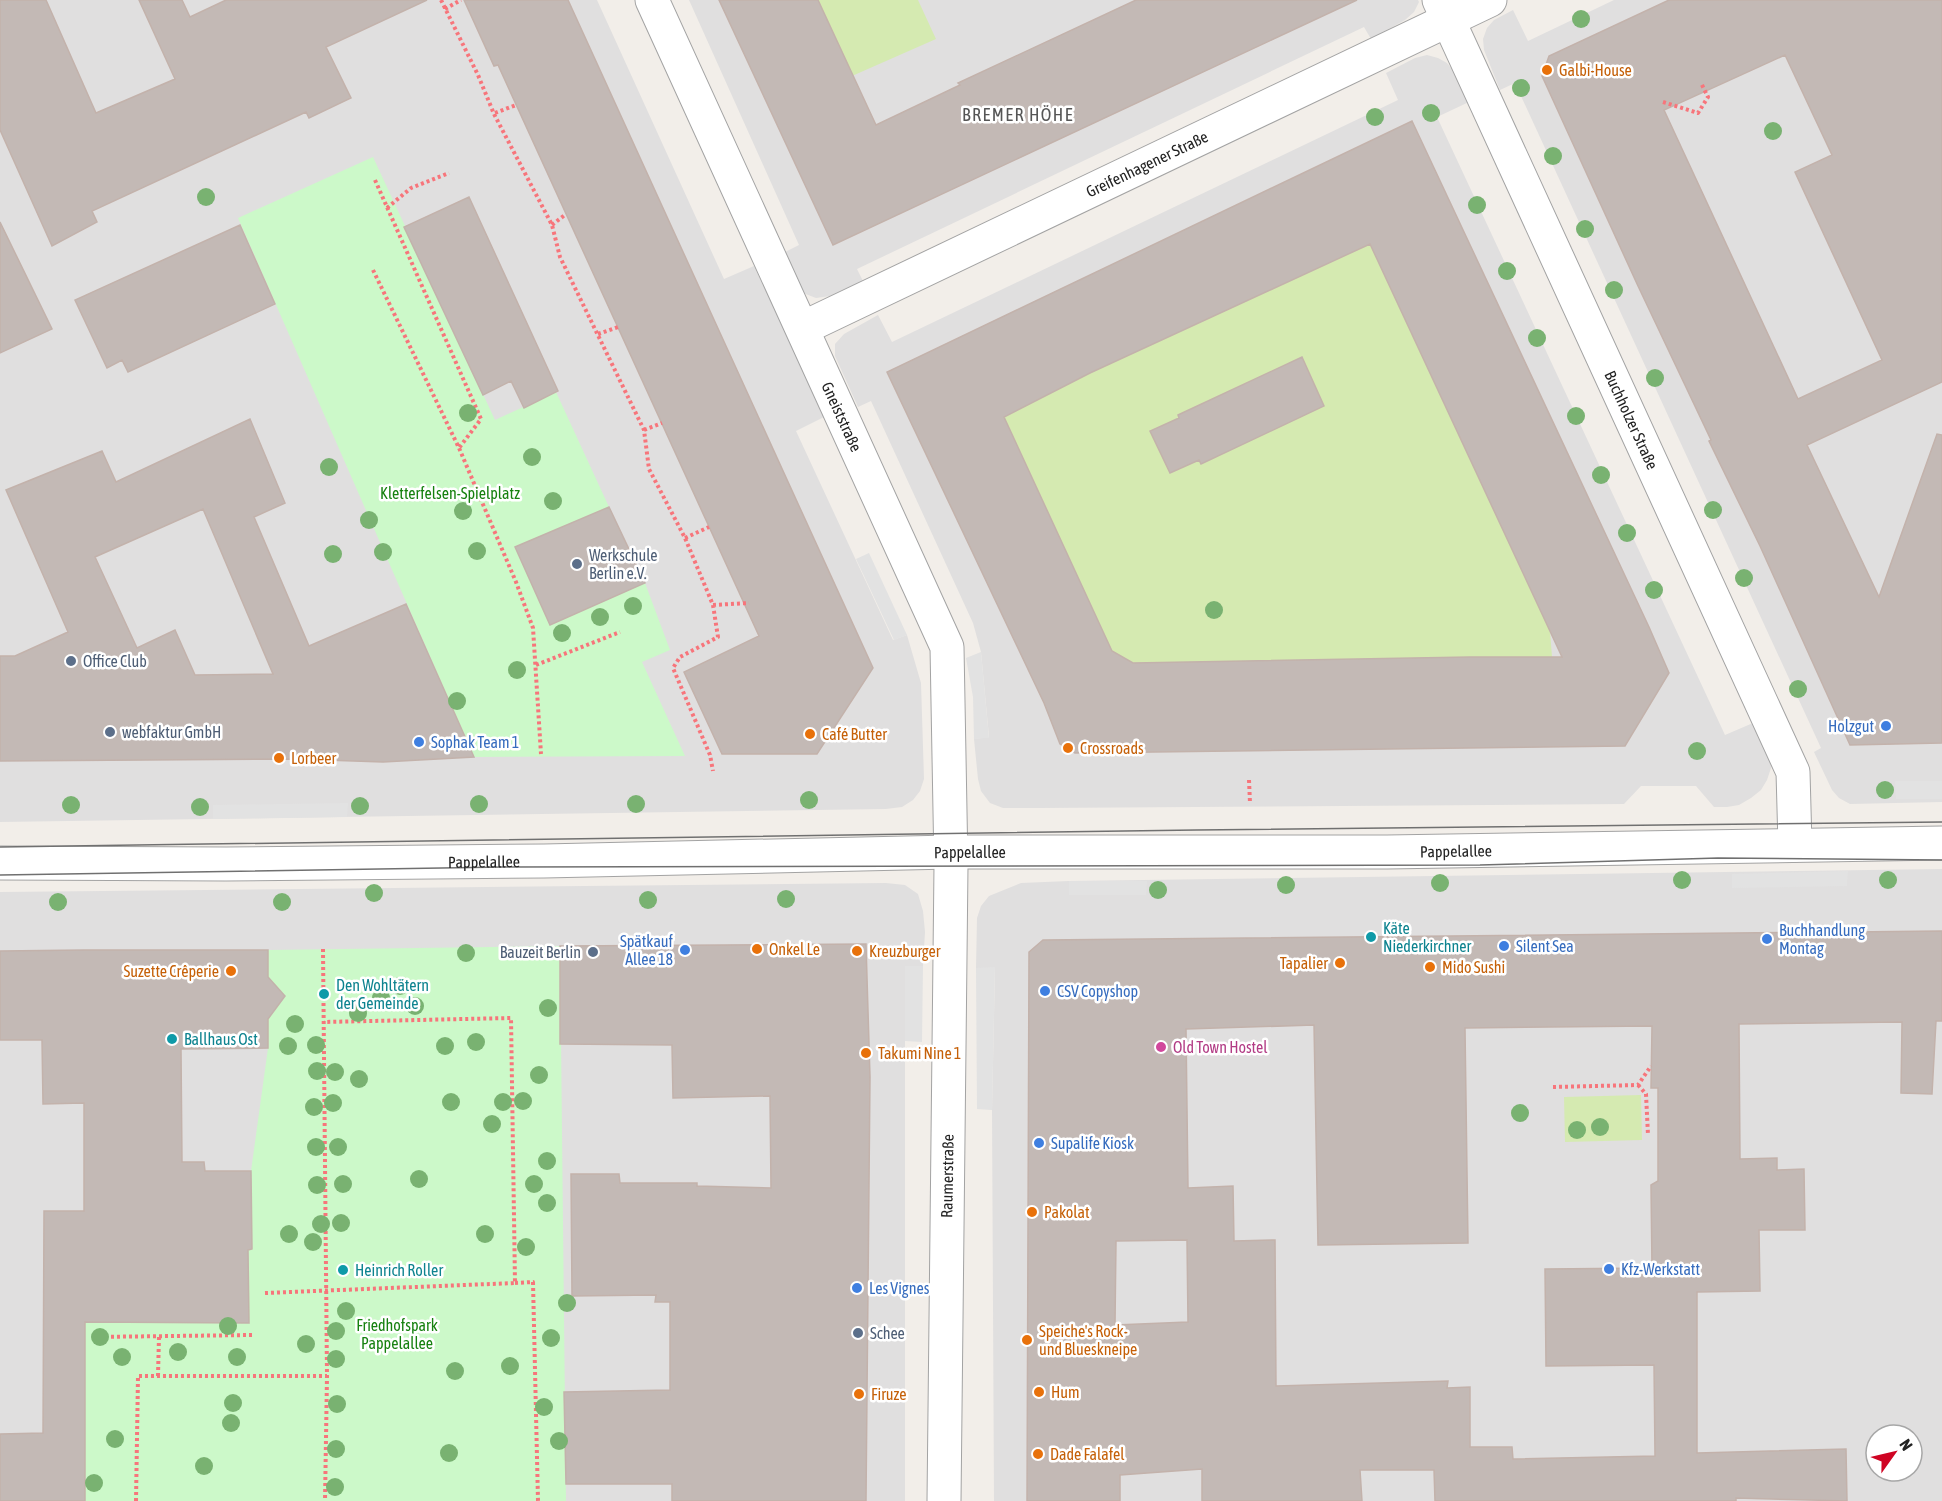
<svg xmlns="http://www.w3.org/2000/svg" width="1942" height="1501" viewBox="0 0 1942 1501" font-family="'Asap Condensed',sans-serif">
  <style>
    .residential { fill: #e0dfdf; fill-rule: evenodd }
    .grass { fill: #d5eab1 }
    .park { fill: #ccf9c9 }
    .parking { fill: #e2e2e2 }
    .building { fill: #c3b9b5; stroke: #c3b2ab; stroke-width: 1.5; fill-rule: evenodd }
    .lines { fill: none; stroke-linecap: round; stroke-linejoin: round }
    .minor-casing { stroke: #a3a3a3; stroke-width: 35 }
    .tertiary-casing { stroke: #a3a3a3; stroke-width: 35 }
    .path { stroke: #f7757b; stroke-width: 4; stroke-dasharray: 3 3; stroke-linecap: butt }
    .minor { stroke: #fff; stroke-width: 33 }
    .tertiary { stroke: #fff; stroke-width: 33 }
    .tram { stroke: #707070; stroke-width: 1.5 }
    .tree { fill: #79b271 }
    .food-dot { fill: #e8710a; stroke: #fff; stroke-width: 2 }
    .service-dot { fill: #5c6f8a; stroke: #fff; stroke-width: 2 }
    .shop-dot { fill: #3f7fe0; stroke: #fff; stroke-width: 2 }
    .culture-dot { fill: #0f9aa8; stroke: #fff; stroke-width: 2 }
    .hotel-dot { fill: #d1479c; stroke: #fff; stroke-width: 2 }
    .labels { text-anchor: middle; stroke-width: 5; stroke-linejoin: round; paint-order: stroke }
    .food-label { font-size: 16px; fill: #c56008; stroke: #fff; text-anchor: start }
    .street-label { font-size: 16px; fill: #222; stroke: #fff }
    .park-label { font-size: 16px; fill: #16810f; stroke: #fff }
    .service-label { font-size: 16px; fill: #4e5e75; stroke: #fff; text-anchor: start }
    .shop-label { font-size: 16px; fill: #366cbe; stroke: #fff; text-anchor: start }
    .culture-label { font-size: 16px; fill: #0d838f; stroke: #fff; text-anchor: start }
    .hotel-label { font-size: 16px; fill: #b23c85; stroke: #fff; text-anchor: start }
    .neighbourhood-label { font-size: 18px; letter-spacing: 1.5px; fill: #555; stroke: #fff }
  </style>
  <rect width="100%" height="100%" fill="#f2eee9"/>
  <path class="residential" d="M0,0H597L724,279L754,266L826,416L796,431L893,640L907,635L921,683L924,779L920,791L913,800L902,807L886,809L0,822Z
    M689,0H1418L1419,2L1414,12L1405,20L1371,39L1364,27L857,269L863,281L830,296L816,298L803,293L785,252L799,245Z
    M1614,0H1942V802L1850,804L1839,798L1832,790L1814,752L1821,748L1515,83L1500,90L1484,50L1483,39L1487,28L1494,20L1513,10L1528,41Z
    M1427,55L1438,58L1447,63L1455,73L1469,102L1437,117L1725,735L1753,723L1770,755L1771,768L1767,780L1761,790L1751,798L1739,805L1727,807H1714L1696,786H1641L1624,804L1040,808H1003L990,803L981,791L978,779L974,739L989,737L981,652L973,623L871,401L858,407L835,356V344L844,334L878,315L892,342L1398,100L1386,73L1415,58Z
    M1942,869V1501H994L992,1110L995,968H976L977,918L981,906L989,896L1021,883L1069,881ZM1876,1435H1912V1471H1876Z
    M886,883L905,885L918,894L923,911L925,932L923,966L905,967V1501H0V892Z"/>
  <path class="grass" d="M818,0H918L936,39L852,76Z
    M1370,244L1550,631L1552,657H1470L1133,663L1112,651L1004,417L1090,373Z
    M1641,1095L1642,1140L1565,1142L1564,1097Z"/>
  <path class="park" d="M373,157L495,420L556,392L609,507L516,548L645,583L670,650L642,662L685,756L474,757L238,218Z
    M560,946L566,1501H85L84,1248L252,1249L251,1171L268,1048V1011L276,1009L281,999L278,988L268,980V950Z"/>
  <path class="parking" d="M869,553L907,635L894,640L856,559Z
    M981,652L989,738L974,739L973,697L966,658Z
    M1895,781H1942V799H1896Z
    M348,803L347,817L213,819V805Z
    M1848,871L1847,886L1732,888V874Z
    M1069,881H1147L1146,895H1069Z
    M905,966H923L922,1042L905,1041Z
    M995,967L992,1110L977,1109L976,968Z"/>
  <path class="building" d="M0,0H46L96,113L175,79L139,0H182L190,17L226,0H427L326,47L351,98L309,118L306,112L92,211L97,222L52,246L0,130Z
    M464,0H568L873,668L817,754H722L684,672L759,636L498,65L494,66Z
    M719,0H818L876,125L960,85L958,83L1136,0H1357L833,245Z
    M1669,0H1942V382L1807,445L1879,597L1937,434L1942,435V743L1850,745L1760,546L1709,441L1711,440L1638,286L1542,76L1549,56ZM1785,55L1832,155L1795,172L1882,360L1798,399L1664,110Z
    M1412,121L1649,627L1669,673L1625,746L1075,753L1060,744L1044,703L887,372ZM1370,244L1562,657H1470L1133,663L1112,651L1004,417L1090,373Z
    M469,197L558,391L524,408L511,381L483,395L404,227Z
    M0,222L52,329L0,353Z
    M240,225L275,304L128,372L122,360L107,368L75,300Z
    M1302,357L1324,406L1201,464L1199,460L1170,473L1150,431L1179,418L1178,415Z
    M250,419L285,503L254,517L309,646L406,604L474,757L383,762L294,759L0,761V656H15L68,632L6,490L102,451L116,482ZM203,509L273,674L195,675L175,630L137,648L95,557Z
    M609,507L645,583L550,625L515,547Z
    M1942,931V1021H1936L1932,1094L1901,1093L1902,1022L1739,1024L1740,1159L1777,1158V1170L1804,1169L1805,1230H1759L1760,1291L1697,1292V1453L1846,1449L1847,1501L1736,1498V1501H1435L1434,1470H1360L1362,1501H1202V1469L1120,1475V1501H1027L1029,952L1043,940ZM1314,1025L1318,1245L1468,1243L1465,1028L1652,1026L1651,1088H1658V1181L1651,1185L1652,1268L1545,1269L1546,1366L1654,1365L1655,1456L1513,1459L1512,1447H1470V1387L1447,1388L1448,1381L1276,1386L1275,1240L1234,1241L1233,1186L1188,1188L1186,1029ZM1187,1240L1188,1322L1115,1325L1116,1241Z
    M866,944L870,1077L866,1501H672V1484H566L564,1392L670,1390V1302H655L656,1295L572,1296L571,1174H619L620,1183H697V1186L771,1188L770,1096L673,1098L672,1045L560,1044V946Z
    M84,950H268V977L285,996L268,1019V1048L181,1049L182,1162H204L205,1171H251L252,1249L248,1250L249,1323L85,1322V1501H0V1434L43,1433L44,1211H84V1103L43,1104L42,1040H0V951Z"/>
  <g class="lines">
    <defs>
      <g id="minor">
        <path id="s1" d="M652,0L947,647L951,866L944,1501"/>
        <path id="s2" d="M1439,0L1793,772L1795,845"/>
        <path id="s3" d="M803,328L1490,0"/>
      </g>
      <g id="tertiary">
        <path id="s4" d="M0,863L226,864L544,861L950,852H1387L1942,843"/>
      </g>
    </defs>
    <use href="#minor" class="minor-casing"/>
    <use href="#tertiary" class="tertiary-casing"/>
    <path class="path" d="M441,0L478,75L494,114L552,225L560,257L644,430L649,469L685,538L713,605L718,637L680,657L673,668L710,755L713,771
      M445,9L461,0
      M1663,102L1698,113L1708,97L1701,83
      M495,113L516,105
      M375,180L481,419L459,448
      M387,208L411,188L449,173
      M552,225L566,214
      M373,270L459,448L516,582L533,628L541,754
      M598,334L618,327
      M644,430L662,423
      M685,538L709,527
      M713,605L749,603
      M536,665L620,632
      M1249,780L1250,803
      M323,949L327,1376L325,1501
      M1638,1085L1646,1094L1648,1135
      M1553,1087L1638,1085L1651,1066
      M515,1283L533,1282L538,1501
      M265,1293L515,1283L511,1018L324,1022
      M93,1337L252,1335
      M158,1376L159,1336
      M136,1501L138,1376H327"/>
    <use href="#minor" class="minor"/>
    <use href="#tertiary" class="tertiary"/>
    <path class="tram" d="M0,847L1196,830L1942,822
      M0,875L504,867L1480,865L1718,858L1942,860"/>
  </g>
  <g class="tree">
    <circle cx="1581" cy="19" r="9"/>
    <circle cx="1521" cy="88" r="9"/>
    <circle cx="1431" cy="113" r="9"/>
    <circle cx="1375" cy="117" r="9"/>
    <circle cx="1773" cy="131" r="9"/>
    <circle cx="1553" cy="156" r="9"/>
    <circle cx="206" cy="197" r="9"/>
    <circle cx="1477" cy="205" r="9"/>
    <circle cx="1585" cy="229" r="9"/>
    <circle cx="1507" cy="271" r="9"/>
    <circle cx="1614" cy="290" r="9"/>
    <circle cx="1537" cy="338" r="9"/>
    <circle cx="1655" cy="378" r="9"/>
    <circle cx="468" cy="413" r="9"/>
    <circle cx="1576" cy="416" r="9"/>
    <circle cx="532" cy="457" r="9"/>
    <circle cx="329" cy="467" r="9"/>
    <circle cx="1601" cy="475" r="9"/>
    <circle cx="553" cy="501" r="9"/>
    <circle cx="1713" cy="510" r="9"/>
    <circle cx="463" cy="511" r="9"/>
    <circle cx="369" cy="520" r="9"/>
    <circle cx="1627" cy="533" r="9"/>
    <circle cx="477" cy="551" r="9"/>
    <circle cx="383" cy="552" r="9"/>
    <circle cx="333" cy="554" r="9"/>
    <circle cx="1744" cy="578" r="9"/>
    <circle cx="1654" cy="590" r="9"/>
    <circle cx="633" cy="606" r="9"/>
    <circle cx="1214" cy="610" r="9"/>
    <circle cx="600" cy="617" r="9"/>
    <circle cx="562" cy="633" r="9"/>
    <circle cx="517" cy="670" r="9"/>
    <circle cx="1798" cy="689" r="9"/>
    <circle cx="457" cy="701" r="9"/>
    <circle cx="1697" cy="751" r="9"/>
    <circle cx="1885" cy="790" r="9"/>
    <circle cx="809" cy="800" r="9"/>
    <circle cx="479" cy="804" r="9"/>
    <circle cx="636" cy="804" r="9"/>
    <circle cx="71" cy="805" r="9"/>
    <circle cx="360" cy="806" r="9"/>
    <circle cx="200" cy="807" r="9"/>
    <circle cx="1682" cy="880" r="9"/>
    <circle cx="1888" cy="880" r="9"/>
    <circle cx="1440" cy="883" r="9"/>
    <circle cx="1286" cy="885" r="9"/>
    <circle cx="1158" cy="890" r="9"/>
    <circle cx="374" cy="893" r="9"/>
    <circle cx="786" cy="899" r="9"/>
    <circle cx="648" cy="900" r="9"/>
    <circle cx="58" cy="902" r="9"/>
    <circle cx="282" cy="902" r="9"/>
    <circle cx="466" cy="953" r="9"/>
    <circle cx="400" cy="986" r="9"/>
    <circle cx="381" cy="998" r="9"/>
    <circle cx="415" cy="1006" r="9"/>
    <circle cx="548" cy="1008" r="9"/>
    <circle cx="358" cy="1013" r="9"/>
    <circle cx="295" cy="1024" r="9"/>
    <circle cx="476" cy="1042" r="9"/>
    <circle cx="316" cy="1045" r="9"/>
    <circle cx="288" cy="1046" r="9"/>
    <circle cx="445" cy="1046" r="9"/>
    <circle cx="317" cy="1071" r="9"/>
    <circle cx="335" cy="1072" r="9"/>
    <circle cx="539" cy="1075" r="9"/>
    <circle cx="359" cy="1079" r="9"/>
    <circle cx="523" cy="1101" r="9"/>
    <circle cx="451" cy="1102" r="9"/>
    <circle cx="503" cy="1102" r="9"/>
    <circle cx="333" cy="1103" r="9"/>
    <circle cx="314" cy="1107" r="9"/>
    <circle cx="1520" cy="1113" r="9"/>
    <circle cx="492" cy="1124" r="9"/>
    <circle cx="1600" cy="1127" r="9"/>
    <circle cx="1577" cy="1130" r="9"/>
    <circle cx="316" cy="1147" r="9"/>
    <circle cx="338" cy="1147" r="9"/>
    <circle cx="547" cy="1161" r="9"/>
    <circle cx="419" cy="1179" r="9"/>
    <circle cx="343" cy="1184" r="9"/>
    <circle cx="534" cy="1184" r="9"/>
    <circle cx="317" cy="1185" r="9"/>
    <circle cx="547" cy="1203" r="9"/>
    <circle cx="341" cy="1223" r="9"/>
    <circle cx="321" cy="1224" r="9"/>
    <circle cx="289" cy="1234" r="9"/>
    <circle cx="485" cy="1234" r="9"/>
    <circle cx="313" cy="1242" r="9"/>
    <circle cx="526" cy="1247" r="9"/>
    <circle cx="567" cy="1303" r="9"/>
    <circle cx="346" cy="1311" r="9"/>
    <circle cx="228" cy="1326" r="9"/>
    <circle cx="336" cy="1331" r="9"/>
    <circle cx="100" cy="1337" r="9"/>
    <circle cx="551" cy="1338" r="9"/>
    <circle cx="306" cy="1344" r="9"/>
    <circle cx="178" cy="1352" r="9"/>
    <circle cx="122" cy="1357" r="9"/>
    <circle cx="237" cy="1357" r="9"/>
    <circle cx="336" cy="1359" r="9"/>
    <circle cx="510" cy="1366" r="9"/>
    <circle cx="455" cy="1371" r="9"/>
    <circle cx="233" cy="1403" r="9"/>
    <circle cx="337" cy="1404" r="9"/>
    <circle cx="544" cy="1407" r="9"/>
    <circle cx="231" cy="1423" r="9"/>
    <circle cx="115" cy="1439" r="9"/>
    <circle cx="559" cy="1441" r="9"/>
    <circle cx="336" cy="1449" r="9"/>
    <circle cx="449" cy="1453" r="9"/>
    <circle cx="204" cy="1466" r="9"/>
    <circle cx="94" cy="1483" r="9"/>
    <circle cx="335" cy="1487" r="9"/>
  </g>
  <g class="food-dot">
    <circle cx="1547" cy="70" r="6"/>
    <circle cx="810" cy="734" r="6"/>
    <circle cx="1068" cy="748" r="6"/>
    <circle cx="279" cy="758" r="6"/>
    <circle cx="757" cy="949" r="6"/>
    <circle cx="857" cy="951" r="6"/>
    <circle cx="1340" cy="963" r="6"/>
    <circle cx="1430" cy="967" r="6"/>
    <circle cx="231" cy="971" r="6"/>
    <circle cx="866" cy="1053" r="6"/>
    <circle cx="1032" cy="1212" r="6"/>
    <circle cx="1027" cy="1340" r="6"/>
    <circle cx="1039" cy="1392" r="6"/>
    <circle cx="859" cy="1394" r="6"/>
    <circle cx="1038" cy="1454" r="6"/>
  </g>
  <g class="service-dot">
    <circle cx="577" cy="564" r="6"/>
    <circle cx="71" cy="661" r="6"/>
    <circle cx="110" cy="732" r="6"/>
    <circle cx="593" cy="952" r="6"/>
    <circle cx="858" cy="1333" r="6"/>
  </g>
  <g class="shop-dot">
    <circle cx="1886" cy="726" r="6"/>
    <circle cx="419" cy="742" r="6"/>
    <circle cx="1767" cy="939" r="6"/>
    <circle cx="1504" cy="946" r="6"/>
    <circle cx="685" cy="950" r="6"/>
    <circle cx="1045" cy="991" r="6"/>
    <circle cx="1039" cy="1143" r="6"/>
    <circle cx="1609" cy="1269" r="6"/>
    <circle cx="857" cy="1288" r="6"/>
  </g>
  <g class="culture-dot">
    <circle cx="1371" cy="937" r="6"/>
    <circle cx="324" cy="994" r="6"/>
    <circle cx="172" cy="1039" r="6"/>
    <circle cx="343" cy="1270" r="6"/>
  </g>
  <circle class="hotel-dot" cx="1161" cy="1047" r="6"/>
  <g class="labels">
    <g class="food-label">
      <text x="1559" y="76">Galbi-House</text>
      <text x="822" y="740">Café Butter</text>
      <text x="1080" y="754">Crossroads</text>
      <text x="291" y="764">Lorbeer</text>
      <text x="769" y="955">Onkel Le</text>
      <text x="869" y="957">Kreuzburger</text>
      <text x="1328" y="969" text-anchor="end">Tapalier</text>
      <text x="1442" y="973">Mido Sushi</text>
      <text x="219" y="977" text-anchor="end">Suzette Crêperie</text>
      <text x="878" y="1059">Takumi Nine 1</text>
      <text x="1044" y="1218">Pakolat</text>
      <text x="1039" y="1337">Speiche's Rock-<tspan x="1039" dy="18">und Blueskneipe</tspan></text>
      <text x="1051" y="1398">Hum</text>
      <text x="871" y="1400">Firuze</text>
      <text x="1050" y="1460">Dade Falafel</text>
    </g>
    <g class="street-label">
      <text dy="6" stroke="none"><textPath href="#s3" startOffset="381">Greifenhagener Straße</textPath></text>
      <text dy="6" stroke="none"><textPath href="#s1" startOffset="458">Gneiststraße</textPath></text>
      <text dy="6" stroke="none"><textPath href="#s2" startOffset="462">Buchholzer Straße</textPath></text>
      <text dy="6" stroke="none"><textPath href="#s4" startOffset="1456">Pappelallee</textPath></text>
      <text dy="6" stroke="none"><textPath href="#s4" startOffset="970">Pappelallee</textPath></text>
      <text dy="6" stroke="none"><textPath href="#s4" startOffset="484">Pappelallee</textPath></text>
      <text transform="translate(947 1176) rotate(-89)" y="6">Raumerstraße</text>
    </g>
    <g class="park-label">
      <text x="450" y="499">Kletterfelsen-Spielplatz</text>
      <text x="397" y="1331">Friedhofspark<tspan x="397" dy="18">Pappelallee</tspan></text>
    </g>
    <g class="service-label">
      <text x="589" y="561">Werkschule<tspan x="589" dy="18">Berlin e.V.</tspan></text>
      <text x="83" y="667">Office Club</text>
      <text x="122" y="738">webfaktur GmbH</text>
      <text x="581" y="958" text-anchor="end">Bauzeit Berlin</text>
      <text x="870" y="1339">Schee</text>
    </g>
    <g class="shop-label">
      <text x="1874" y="732" text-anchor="end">Holzgut</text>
      <text x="431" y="748">Sophak Team 1</text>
      <text x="1779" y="936">Buchhandlung<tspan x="1779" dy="18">Montag</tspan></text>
      <text x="673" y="947" text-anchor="end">Spätkauf<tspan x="673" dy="18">Allee 18</tspan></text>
      <text x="1516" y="952">Silent Sea</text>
      <text x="1057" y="997">CSV Copyshop</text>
      <text x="1051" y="1149">Supalife Kiosk</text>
      <text x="1621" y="1275">Kfz-Werkstatt</text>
      <text x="869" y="1294">Les Vignes</text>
    </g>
    <g class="culture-label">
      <text x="1383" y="934">Käte<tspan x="1383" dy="18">Niederkirchner</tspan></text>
      <text x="336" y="991">Den Wohltätern<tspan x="336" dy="18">der Gemeinde</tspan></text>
      <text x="184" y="1045">Ballhaus Ost</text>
      <text x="355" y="1276">Heinrich Roller</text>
    </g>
    <g class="hotel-label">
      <text x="1173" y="1053">Old Town Hostel</text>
    </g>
    <g class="neighbourhood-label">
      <text x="1018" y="121">BREMER HÖHE</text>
    </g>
  </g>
  <g transform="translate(1894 1453) rotate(56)"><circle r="28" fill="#ffffff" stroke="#a7a7a7" stroke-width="1.5"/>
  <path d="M0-4.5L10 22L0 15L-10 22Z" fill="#cf0423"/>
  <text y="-9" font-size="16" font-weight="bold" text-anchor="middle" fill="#222222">N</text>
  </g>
</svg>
